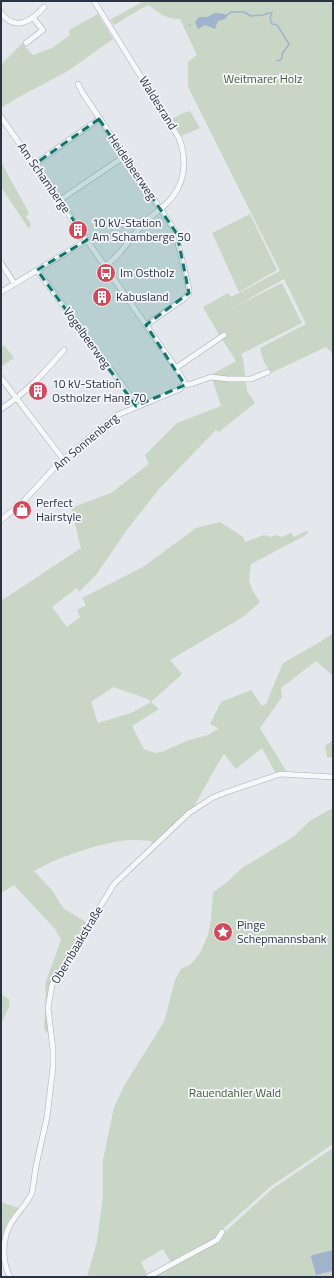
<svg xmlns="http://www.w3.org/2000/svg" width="334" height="1278" viewBox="0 0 334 1278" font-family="'Titillium Web',sans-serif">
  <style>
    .green { fill: #c9d6c5; fill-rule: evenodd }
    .water { fill: #9fb4cc }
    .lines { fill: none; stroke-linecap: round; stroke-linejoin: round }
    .stream { stroke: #9fb4cc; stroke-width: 1.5 }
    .minor-casing { stroke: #a9aeb7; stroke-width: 6 }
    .minor { stroke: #f7f8fa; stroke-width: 5 }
    .marked { fill: #0f766e; fill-opacity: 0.2; stroke: #0f766e; stroke-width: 3; stroke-dasharray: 8 5; stroke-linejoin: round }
    .labels { text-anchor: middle; stroke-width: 3.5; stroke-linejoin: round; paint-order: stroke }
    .park-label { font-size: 12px; fill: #3f6138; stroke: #f4f6f9 }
    .street-label { font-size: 12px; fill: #2b3445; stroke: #f4f6f9 }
    .poi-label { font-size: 12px; fill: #2b3445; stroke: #f4f6f9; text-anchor: start }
  </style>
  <rect width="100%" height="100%" fill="#e4e7ec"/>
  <path class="green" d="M144,1H333V354L326,347L271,373L264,362L260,348L306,324L284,279L234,307L282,283L302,323L241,354L243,358L247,391L255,403L219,432L216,430L159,489L126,531L96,575L79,592L77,588L52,607L67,627L80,617L77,610L86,605L82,598L143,567L196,528L220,522L243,537L245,542L264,535L271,537L275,535L282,537L291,533L294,537L306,531L309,532L304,536L251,564C247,584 250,586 260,602L243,617L170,660L182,674L151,702L159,709L132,726L144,749L155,753L162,752L189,740L208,735L218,729V728L210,724L221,702L251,690L262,706L266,704L283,663L320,642L333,633V676L316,661L281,688L282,697L260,728L286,771L275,772L262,748L236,769L224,754L214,770L194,807L154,845L150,841C144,840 137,840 131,840C105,841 54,858 33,872H35L51,889L64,909L88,923L50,984V1036L44,1029L46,993L45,984L61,940L55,929L14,885L1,893V601L81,548L71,508L111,493L149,464L145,455L177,423L221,406L211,375L236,361L218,333L203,307L228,293L231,297L280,271L188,87V62L197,55L180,19C168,20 158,13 149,5L139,10L114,25L110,20ZM113,687L148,699L151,702L131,713L98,723L91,702Z
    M98,14L113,39L68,71L19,97L1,108V65L22,43L33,55L52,48L70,35L69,30Z
    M190,111L200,128L181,136L172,119L183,113Z
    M1,162L29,213L26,217L31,224L29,229L1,187Z
    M250,214L277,270L239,292L212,233Z
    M4,345L14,358L1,367V353L2,349L1,347Z
    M333,740V758L327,757L325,746Z
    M333,808V1144L270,1187L223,1229L215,1240L171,1263L163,1249L141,1262L148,1276L146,1277H87L97,1241L103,1195V1160L114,1107L125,1084L164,1022L175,980L181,969L191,964L200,953L208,935L211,919L213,892L225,884L242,868L293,837L311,820Z
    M1,995L9,999V1007L1,1024Z
    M333,1148V1250L312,1255L316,1275L333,1271V1277H150L221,1240L227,1230L272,1189Z
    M1,1202L19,1208C5,1223 2,1231 1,1252Z"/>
  <path class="water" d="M215,13L225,14L227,16L225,19L218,21L215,29L205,25L198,29L195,22L199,17H207Z
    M333,1250V1271L316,1275L311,1257L312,1255Z"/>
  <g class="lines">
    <path class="stream" d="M226,16L231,12H244L251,16L263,15L268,13H272L270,18L272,24L277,25L289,44L282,54V58L280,60L277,61
      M189,25H190"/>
    <defs>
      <path id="minor" d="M94,1L179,138C188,162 185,187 165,205C157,212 148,218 142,225C130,239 120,256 105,266
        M1,13C15,32 32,21 44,7
        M26,43L43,30L33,18
        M78,84L82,92L175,231L189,289V294L185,298L146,325
        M1,117L178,371L185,383L180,389L115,416L56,466L22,503L1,520
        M35,164L99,119
        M60,200L125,156
        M1,263L14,283
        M37,270L129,394L136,406
        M1,292L87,240
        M176,368L224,335
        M1,378L63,459
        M185,385L191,384L211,377L228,379H251L268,372
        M1,409C27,392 44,373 64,350
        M10,1277C2,1262 2,1240 10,1225C17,1213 26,1205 32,1193L36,1166L47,1117L53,1067V1050L48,1008L52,985L114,884L189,813L212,798L224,793L280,774L333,777
        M148,1277L217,1240L222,1232"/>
    </defs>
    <use href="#minor" class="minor-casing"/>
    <use href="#minor" class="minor"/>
  </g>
  <path class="marked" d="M99,119L177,234L189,293L146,325L185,385L136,406L37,270L87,240L35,164Z"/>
  <defs>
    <symbol id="building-disc" viewBox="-11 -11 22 22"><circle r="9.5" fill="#d1495b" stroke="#f4f6f9"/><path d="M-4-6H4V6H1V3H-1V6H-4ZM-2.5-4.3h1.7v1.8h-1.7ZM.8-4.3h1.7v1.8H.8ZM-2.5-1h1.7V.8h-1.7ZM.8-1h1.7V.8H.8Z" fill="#fff"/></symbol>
    <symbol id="bus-disc" viewBox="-11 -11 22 22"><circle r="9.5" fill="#d1495b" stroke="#f4f6f9"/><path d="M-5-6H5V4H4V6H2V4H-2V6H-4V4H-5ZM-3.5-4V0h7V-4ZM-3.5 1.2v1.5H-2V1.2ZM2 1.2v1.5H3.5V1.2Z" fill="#fff"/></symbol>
    <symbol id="shop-disc" viewBox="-11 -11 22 22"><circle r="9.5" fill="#d1495b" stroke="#f4f6f9"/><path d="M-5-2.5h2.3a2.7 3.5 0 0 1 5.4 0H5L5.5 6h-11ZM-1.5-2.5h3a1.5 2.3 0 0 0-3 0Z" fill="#fff"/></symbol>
    <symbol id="sight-disc" viewBox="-11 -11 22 22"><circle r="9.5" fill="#d1495b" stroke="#f4f6f9"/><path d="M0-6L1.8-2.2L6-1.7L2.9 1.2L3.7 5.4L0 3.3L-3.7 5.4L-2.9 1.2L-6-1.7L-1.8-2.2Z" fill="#fff"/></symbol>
  </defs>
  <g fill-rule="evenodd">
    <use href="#building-disc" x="67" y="219" width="22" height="22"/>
    <use href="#bus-disc" x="95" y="262" width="22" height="22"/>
    <use href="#building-disc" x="91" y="286" width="22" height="22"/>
    <use href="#building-disc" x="27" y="380" width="22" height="22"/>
    <use href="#shop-disc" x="11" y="499" width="22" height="22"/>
    <use href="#sight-disc" x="212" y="921" width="22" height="22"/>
  </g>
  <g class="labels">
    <g class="park-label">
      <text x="263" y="83">Weitmarer Holz</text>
      <text x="235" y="1097">Rauendahler Wald</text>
    </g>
    <g class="street-label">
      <text transform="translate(158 103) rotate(58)" y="4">Waldesrand</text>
      <text transform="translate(132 167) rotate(56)" y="4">Heidelbeerweg</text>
      <text transform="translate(44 178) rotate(55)" y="4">Am Schamberge</text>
      <text transform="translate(87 338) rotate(54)" y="4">Vogelbeerweg</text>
      <text transform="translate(86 442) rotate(-40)" y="4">Am Sonnenberg</text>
      <text transform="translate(77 945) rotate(-59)" y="4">Obernbaakstraße</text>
    </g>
    <g class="poi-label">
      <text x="92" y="227">10 kV-Station<tspan x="92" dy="14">Am Schamberge 50</tspan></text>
      <text x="120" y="277">Im Ostholz</text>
      <text x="116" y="301">Kabusland</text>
      <text x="52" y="388">10 kV-Station<tspan x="52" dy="14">Ostholzer Hang 70</tspan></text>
      <text x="36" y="507">Perfect<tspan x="36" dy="14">Hairstyle</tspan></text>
      <text x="237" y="929">Pinge<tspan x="237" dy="14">Schepmannsbank</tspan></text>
    </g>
  </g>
  <rect width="334" height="1278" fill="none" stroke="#2b3445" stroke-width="4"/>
</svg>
